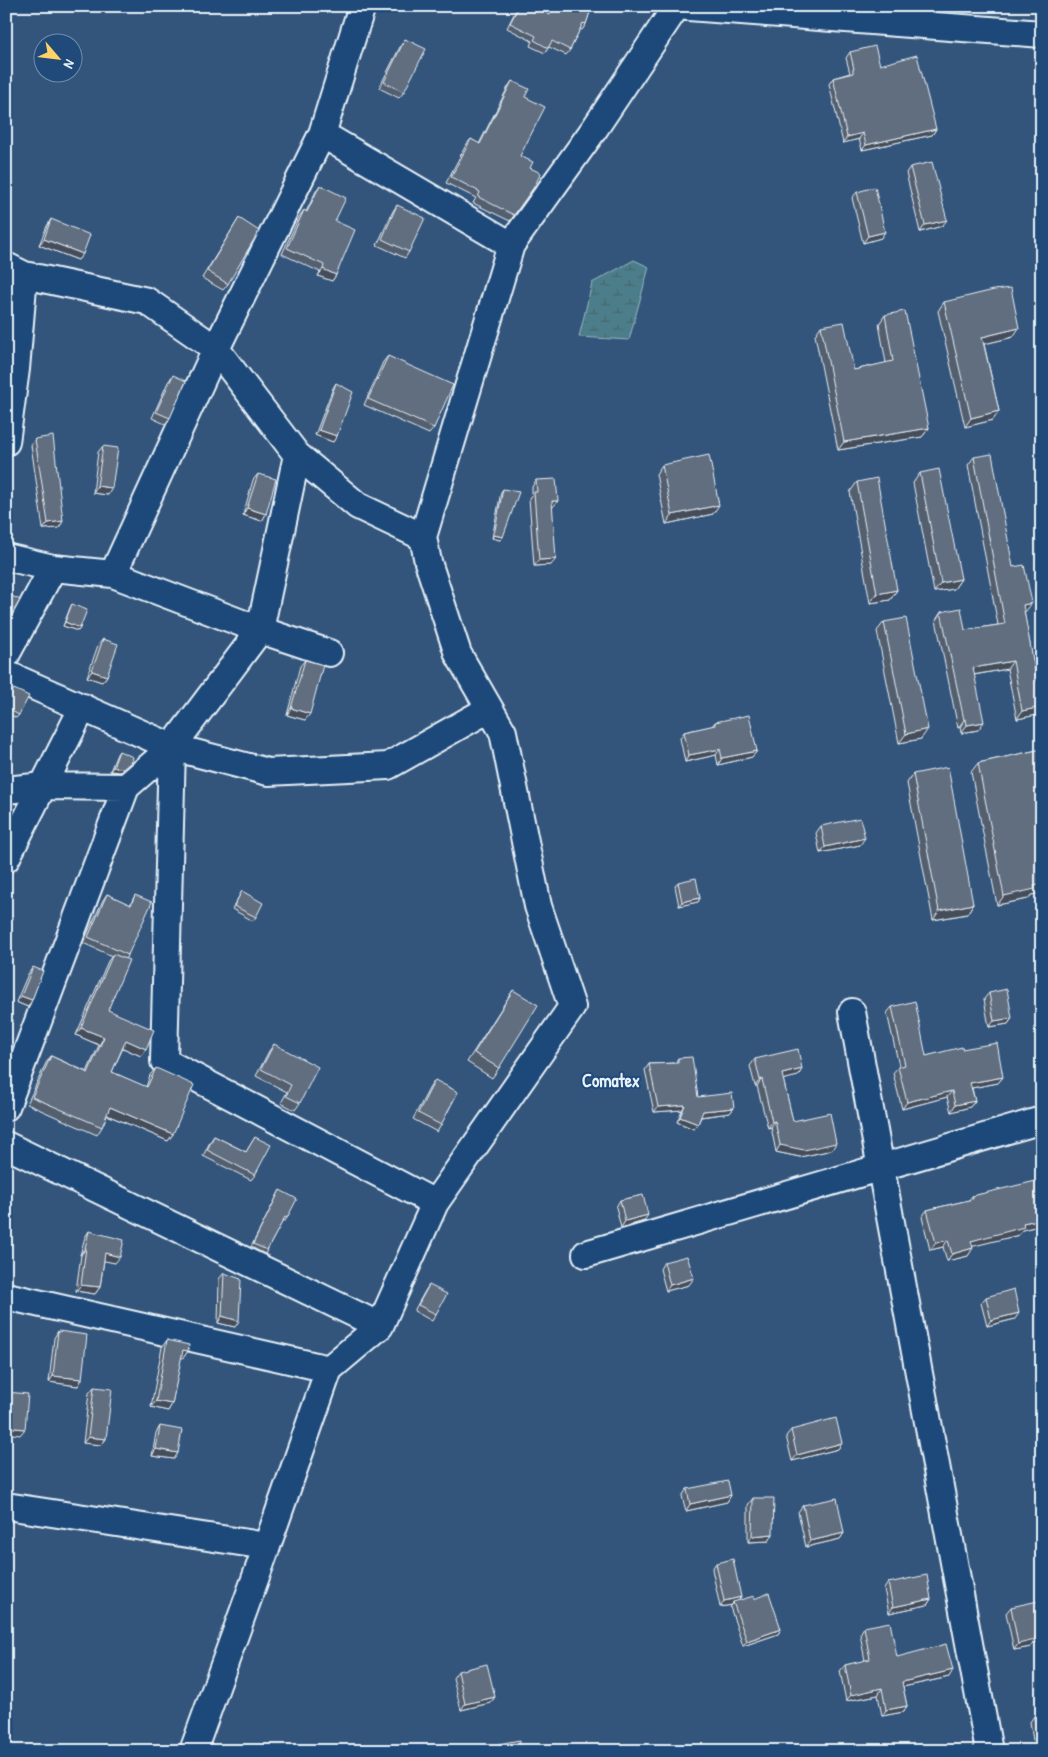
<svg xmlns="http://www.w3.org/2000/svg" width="1048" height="1757" viewBox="0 0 1048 1757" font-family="'Patrick Hand',sans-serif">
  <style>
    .wetland { fill: url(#wetland-marsh); stroke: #9ab8c1 }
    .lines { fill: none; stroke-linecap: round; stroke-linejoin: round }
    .minor-casing { stroke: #e8f1f8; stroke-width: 30 }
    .minor { stroke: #1f4a7a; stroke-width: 26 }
    .wall { fill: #535f6e; stroke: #e8f1f8 }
    .shaded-wall { fill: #444d5a; stroke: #e8f1f8 }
    .building { fill: #616e80; stroke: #e8f1f8 }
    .labels { text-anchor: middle; stroke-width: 4; stroke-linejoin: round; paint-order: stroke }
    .quarter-label { font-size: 18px; font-weight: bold; fill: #e8f1f8; stroke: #1f4a7a }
  </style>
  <defs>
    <pattern id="wetland-marsh" width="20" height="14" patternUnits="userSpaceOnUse" patternTransform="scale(1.25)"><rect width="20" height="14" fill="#4b7e8a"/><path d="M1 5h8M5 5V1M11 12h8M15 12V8" fill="none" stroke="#49666d"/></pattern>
  </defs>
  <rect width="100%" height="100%" fill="#33557c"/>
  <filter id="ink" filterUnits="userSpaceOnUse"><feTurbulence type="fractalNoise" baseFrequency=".02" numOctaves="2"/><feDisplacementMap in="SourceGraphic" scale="10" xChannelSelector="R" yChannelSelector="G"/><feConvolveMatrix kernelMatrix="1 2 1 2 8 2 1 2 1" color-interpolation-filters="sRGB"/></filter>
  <g filter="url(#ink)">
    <path class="wetland" d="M634,260L649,267L629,340L579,337L592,283Z"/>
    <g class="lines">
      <defs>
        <path id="minor" d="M675,6L1042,34
          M322,134L511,245
          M6,266L24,275L147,301L216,349L297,455L358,506L423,537
          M6,442L16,369L24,275
          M6,557L53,568L113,574L260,630L329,653
          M113,574L216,349L322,134L362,6
          M6,655L53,568
          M6,674L172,747L268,772L388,766L489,709
          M172,747L164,1061L435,1203
          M6,790L43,786L126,787
          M6,859L83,707
          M852,1012L989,1751
          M6,1107L126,787L172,747L260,630L297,455
          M6,1145L380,1326
          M586,1254L1042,1120
          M6,1296L329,1369
          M6,1506L267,1546
          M193,1751L267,1546L329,1369L380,1326L435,1203L572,1007L538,906L503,732L458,654L428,562L423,537L511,245L595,128L676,7"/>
      </defs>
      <use href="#minor" class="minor-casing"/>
      <use href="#minor" class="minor"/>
    </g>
    <path class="wall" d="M518,6H533L548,14L551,6H592L586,24L582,30L580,29L570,50L566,55L549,47L545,53L530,46L532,41L507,28Z
      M405,39L404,92L399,98L379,88L401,45Z
      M850,52L880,65L936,129L932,135L862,150L859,139L843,143L829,84L833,78L850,73L846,58Z
      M512,81L525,97L520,156L530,168L534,187L510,221L473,203L476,198L446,183L466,145L471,139L479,144L508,87Z
      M910,167L942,226L920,232L906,173Z
      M320,185L335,221L336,275L332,281L318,276L320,272L282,254L299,217L304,210L306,212L316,191Z
      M857,192L881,238L863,243L852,198Z
      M397,205L409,252L405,258L377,245L393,211Z
      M239,218L228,284L223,290L202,278Z
      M51,219L83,254L78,260L39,245L47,226Z
      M944,302L1013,337L984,344L999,411L993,420L965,427L938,311Z
      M885,315L929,428L922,437L838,450L815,335L821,326L854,370L886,363L879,324Z
      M388,356L434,428L429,434L364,405L383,362Z
      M173,375L170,418L165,424L152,418L168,382Z
      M336,383L337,436L333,442L315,435L333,388Z
      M35,439L63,521L59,528L43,529L31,445Z
      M103,446L108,495L93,493L98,452Z
      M974,457L1013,567L1026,611L1024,612L1037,682L1042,681V714L1017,719L1007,669L974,675L978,730L961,733L960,727L958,728L936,620L941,612L965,630L998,625L968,465Z
      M662,465L713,514L666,524L656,474Z
      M920,473L961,579L954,589L934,592L913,483Z
      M258,474L266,514L262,521L243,515L253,480Z
      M536,480L558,501L552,507L551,565L534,566L529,498L532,494V487Z
      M857,482L897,590L890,600L870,603L850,492Z
      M503,489L500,540L492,538L501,492Z
      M72,604L80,628L78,631L63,626L70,608Z
      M884,622L921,739L899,743L877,631Z
      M103,639L107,676L102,682L87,677L98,645Z
      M305,660V720L287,715L300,666Z
      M14,689L19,715L16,718L6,712V702Z
      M715,722L757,751L752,757L718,765L716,755L685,762L680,738L684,732L712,726Z
      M1042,749V893L1031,895L1028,899L997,905L971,772L978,763Z
      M119,751L129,764L120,772L110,771L117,754Z
      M913,774L973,904L967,914L933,920L907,783Z
      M821,826L860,845L820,853L816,833Z
      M678,882L700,898L698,902L679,906L675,886Z
      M242,891L256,917L253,921L232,909Z
      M107,894L130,905L135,895L128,955L125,959L108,1010L141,1056L123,1048L112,1072L146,1087L150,1075L156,1068L173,1134L168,1141L107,1115L102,1127L97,1135L27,1104L46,1063L51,1056L87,1072L99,1045L76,1035L108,961L112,956L83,943L103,900Z
      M33,967L28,1007L16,1002L28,974Z
      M513,990L499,1068L492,1078L467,1062Z
      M989,993L1012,1018L1008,1024L989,1027L984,999Z
      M892,1007L926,1056L962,1049L1003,1077L998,1083L972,1088L975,1101L970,1107L951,1112L947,1097L902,1109L893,1073L898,1067L899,1066L887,1013Z
      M274,1044L300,1103L295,1110L281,1103L287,1092L256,1076L269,1051Z
      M678,1058L698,1097L734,1108L730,1113L701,1117L698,1124L694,1129L677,1122L682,1110L654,1112L645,1070L649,1064L675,1063Z
      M755,1059L802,1069L798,1076L783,1079L793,1121L832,1150L800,1157L776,1152L771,1127L768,1128L757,1086H755L750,1066Z
      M435,1080L441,1125L437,1132L413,1119L430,1087Z
      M214,1136L246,1152L255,1137V1175L251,1180L203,1156L210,1142Z
      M1042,1182V1225L1022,1230L1019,1235L972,1246L968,1256L947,1261L943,1247L930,1250L922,1217L927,1210L969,1200L972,1196Z
      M280,1190L287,1218L285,1221L283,1220L265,1254L251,1247Z
      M620,1200L644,1221L621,1228L616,1207Z
      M89,1231L115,1263L104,1260L100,1287L95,1294L76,1291L81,1255H80L85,1237Z
      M664,1262L689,1285L666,1291L660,1269Z
      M224,1273L235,1327L218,1323L219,1279Z
      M429,1285L436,1314L432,1321L414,1311L425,1291Z
      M986,1297L1015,1319L987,1326L981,1303Z
      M58,1331L82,1379L78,1386L49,1382L54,1338Z
      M167,1340L188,1351L183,1358L181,1357L172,1404L168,1411L151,1407L162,1347Z
      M94,1387L106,1439L101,1445L83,1443L89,1393Z
      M1042,1409V1423L1039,1412Z
      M160,1426L178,1453L174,1459L152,1456L156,1433Z
      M791,1430L842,1443L838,1449L792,1461L786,1436Z
      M687,1489L731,1495L727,1502L686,1511L682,1496Z
      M753,1498L773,1534L769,1541L748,1542V1505Z
      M803,1505L844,1533L840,1539L806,1547L798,1512Z
      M1042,1557V1580L1038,1562Z
      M716,1563L739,1601L754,1599L781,1629L778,1634L743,1646L730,1607L732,1605L720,1607L712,1569Z
      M888,1583L931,1599L927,1605L889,1613L884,1589Z
      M1011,1607L1042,1620V1639L1040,1641L1033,1643L1031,1647L1014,1650L1006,1613Z
      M864,1627L897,1657L949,1677L903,1687L907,1706L903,1712L882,1716L878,1695L846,1701L840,1671L845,1665L865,1661L860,1634Z
      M458,1671L495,1697L490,1703L461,1710L453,1678Z
      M1042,1714V1738L1033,1740L1030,1722L1034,1716Z
      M498,1744L520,1751H494Z"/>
    <path class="shaded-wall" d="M583,23L586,24L582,30L580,29Z
      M936,129L932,135L862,150L866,145Z
      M863,133L859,139L843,143L847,137Z
      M947,220L942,226L920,232L925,225Z
      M885,232L881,238L863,243L868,236Z
      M44,239L83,254L78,260L39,245Z
      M323,269L336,275L332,281L318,276Z
      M1019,328L1013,337L976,346L982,337Z
      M999,411L993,420L965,427L971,418Z
      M929,428L922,437L838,450L844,442Z
      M319,430L337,436L333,442L315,435Z
      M97,486L112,488L108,495L93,493Z
      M552,501H558L553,507L547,508Z
      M719,505L713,514L666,524L672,515Z
      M247,508L266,514L262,521L243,515Z
      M63,521L59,528L43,529L48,523Z
      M494,535L503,537L500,540L492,538Z
      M556,559L551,565L534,566L539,560Z
      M961,579L954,589L934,592L941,583Z
      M897,590L890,600L870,603L877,594Z
      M1032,603L1026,611L1017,613L1023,605Z
      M65,622L80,628L78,631L63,626Z
      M1013,661L1007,669L967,676L973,668Z
      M92,671L107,676L102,682L87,677Z
      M1042,707V714L1017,719L1022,711Z
      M291,708L310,714L305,720L287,715Z
      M966,719L960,727L958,728L964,720Z
      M984,722L978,730L961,733L967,725Z
      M928,729L921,739L899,743L906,734Z
      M720,749L716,755L685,762L689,755Z
      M757,751L752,757L718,765L722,758Z
      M132,761L129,764L120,772L110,771L113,767Z
      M865,838L860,845L820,853L825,847Z
      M1042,884V893L1031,895L1028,899L997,905L1004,896L1034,886Z
      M700,898L698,902L679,906L682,902Z
      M973,904L967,914L933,920L939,911Z
      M21,996L32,1000L28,1007L16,1002Z
      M1012,1018L1008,1024L989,1027L994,1021Z
      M81,1028L104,1037L99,1045L76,1035Z
      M126,1040L146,1049L141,1056L121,1047Z
      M802,1069L798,1076L778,1081L782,1074Z
      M1003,1077L998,1083L966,1089L970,1083Z
      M762,1079L757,1086H755L760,1080Z
      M952,1091L947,1097L902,1109L907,1102Z
      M975,1101L970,1107L951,1112L955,1105Z
      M685,1105L682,1110L654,1112L658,1107Z
      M110,1107L173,1134L168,1141L105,1114Z
      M734,1108L730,1113L699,1117L703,1111Z
      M680,1117L698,1124L694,1129L677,1122Z
      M775,1121L771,1127L768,1128L772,1122Z
      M836,1143L832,1150L800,1157L776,1152L780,1145Z
      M648,1215L644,1221L621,1228L625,1221Z
      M1042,1219V1225L1022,1230L1019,1235L966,1248L971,1241L1023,1223Z
      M948,1240L943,1247L930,1250L936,1243Z
      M85,1248H86L81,1255H80Z
      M973,1248L968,1256L947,1261L952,1254Z
      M105,1253L120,1257L115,1263L100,1260Z
      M694,1278L689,1285L666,1291L670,1285Z
      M81,1285L100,1287L95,1294L76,1291Z
      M1019,1313L1015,1319L987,1326L991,1320Z
      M222,1316L239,1321L235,1327L218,1323Z
      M183,1350L188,1351L183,1358L178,1357Z
      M53,1376L82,1379L78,1386L49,1382Z
      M156,1401L172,1404L168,1411L151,1407Z
      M6,1427L25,1429L20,1435L6,1433Z
      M88,1437L106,1439L101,1445L83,1443Z
      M842,1443L838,1449L792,1461L797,1455Z
      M156,1449L178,1453L174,1459L152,1456Z
      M731,1495L727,1502L686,1511L690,1504Z
      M844,1533L840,1539L806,1547L810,1541Z
      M773,1534L769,1541L748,1542L752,1536Z
      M741,1597L736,1604L733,1602L732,1605L720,1607L724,1601Z
      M931,1599L927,1605L889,1613L893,1607Z
      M781,1629L778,1634L743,1646L747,1641Z
      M1042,1636V1639L1040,1641L1033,1643L1031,1647L1014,1650L1018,1644L1035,1637Z
      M953,1670L949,1677L898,1688L902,1682Z
      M882,1688L878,1695L846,1701L851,1695Z
      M495,1697L490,1703L461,1710L465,1704Z
      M907,1706L903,1712L882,1716L886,1710Z
      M1042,1733V1738L1033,1740L1037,1734Z"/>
    <path class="building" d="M519,6H533L550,15L553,6H592L586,24L583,23L570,50L552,41L548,48L534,40L536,36L510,23Z
      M405,39L426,49L404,92L384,82Z
      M875,46L880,65L917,55L936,129L866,145L863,133L847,137L833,78L853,73V69H854L850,52Z
      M512,81L529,89L525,97L545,107L520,156L533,162L530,168L541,173L534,187L514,215L478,197L480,192L451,177L471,139L480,144Z
      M932,162L947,220L925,225L910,167Z
      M320,185L346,198L335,221L355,230L336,275L323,269L324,265L287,248L304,210L307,212Z
      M875,187L885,232L868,236L857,192Z
      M397,205L425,218L409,252L382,239Z
      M239,218L259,231L228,284L207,271Z
      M51,219L90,235L83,254L44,239Z
      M1011,288L1019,328L982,337L999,411L971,418L944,302L994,290Z
      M905,311L929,428L844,442L821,326L844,322L854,370L893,361L885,315Z
      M388,356L453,385L434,428L368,399Z
      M173,375L186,381L170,418L156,412Z
      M336,383L353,392L337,436L319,430Z
      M53,436L63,521L48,523L35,439Z
      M103,446L118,448L112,488L97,486Z
      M992,454L1013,567L1024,565L1032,603L1023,605L1037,682L1042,681V707L1022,711L1013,661L973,668L984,722L967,725L966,719L964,720L941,612L961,608L965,630L1005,624L974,457Z
      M709,455L719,505L672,515L662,465Z
      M939,469L961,579L941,583L920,473Z
      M258,474L276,479L266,514L247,508Z
      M877,478L897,590L877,594L857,482Z
      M556,479L558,501H552L556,559L539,560L534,492H537L536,480Z
      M503,489L519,492L503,537L494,535Z
      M6,593L20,600L8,621L6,620Z
      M72,604L87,610L80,628L65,622Z
      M906,618L928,729L906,734L884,622Z
      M103,639L118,644L107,676L92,671Z
      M305,660L323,665L310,714L291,708Z
      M14,689L29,696L19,715L6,708V703Z
      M749,715L757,751L722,758L720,749L689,755L684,732L715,725V722Z
      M1042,749V884L1034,886L1035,889L1004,896L978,763Z
      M119,751L133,757L132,761L123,769L113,767Z
      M948,767L973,904L939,911L913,774Z
      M860,818L865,838L825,847L821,826Z
      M696,878L700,898L682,902L678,882Z
      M242,891L263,903L256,917L234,906Z
      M107,894L131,905L135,895L152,902L128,955L88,937Z
      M113,954L129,960L108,1010L154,1030L146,1049L126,1040L112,1072L147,1087L156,1068L194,1085L173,1134L110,1107L102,1127L32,1097L51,1056L88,1073L104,1037L81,1028Z
      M33,967L43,971L32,1000L21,996Z
      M1007,989L1012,1018L994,1021L989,993Z
      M513,990L538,1005L499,1068L474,1053Z
      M915,1001L926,1056L962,1047V1049L997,1043L1003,1077L970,1083L975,1101L955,1105L952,1091L907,1102L898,1067L905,1065L892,1007Z
      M274,1044L318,1067L300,1103L286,1096L291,1085L261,1069Z
      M798,1049L802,1069L782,1074L793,1121L830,1113L836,1143L804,1150L780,1145L775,1121L772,1122L762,1079L760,1080L755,1059Z
      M692,1057L698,1097L732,1093L734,1108L703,1111L698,1124L680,1117L685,1105L658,1107L649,1064L678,1063V1058Z
      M435,1080L458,1092L441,1125L418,1113Z
      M214,1136L246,1152L255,1137L271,1145L255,1175L207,1150Z
      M1040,1180L1041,1182H1042V1219L1023,1223L1024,1227L971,1241L973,1248L952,1254L948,1240L936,1243L927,1210L973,1199L972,1196Z
      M280,1190L297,1199L287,1218L285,1217L267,1250L253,1244Z
      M643,1195L648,1215L625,1221L620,1200Z
      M89,1231L124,1240L120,1257L105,1253L100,1287L81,1285L86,1248H85Z
      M687,1256L694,1278L670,1285L664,1262Z
      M224,1273L241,1279L239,1321L222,1316Z
      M429,1285L447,1294L436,1314L418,1305Z
      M1014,1289L1019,1313L991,1320L986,1297Z
      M58,1331L87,1335L82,1379L53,1376Z
      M167,1340L189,1345L188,1351L183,1350L172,1404L156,1401Z
      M6,1343H8L6,1367Z
      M94,1387L112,1389L106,1439L88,1437Z
      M6,1392L28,1394L25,1429L6,1427Z
      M836,1418L842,1443L797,1455L791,1430Z
      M160,1426L182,1430L178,1453L156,1449Z
      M728,1481L731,1495L690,1504L687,1489Z
      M753,1498H774L773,1534L752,1536Z
      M837,1498L844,1533L810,1541L803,1505Z
      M733,1559L741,1597L724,1601L716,1563Z
      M927,1575L931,1599L893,1607L888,1583Z
      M769,1593L781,1629L747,1641L733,1602L754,1596V1599Z
      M1038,1601L1042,1620V1636L1035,1637V1640L1018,1644L1011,1607Z
      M890,1622L897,1657L946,1644L953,1670L902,1682L907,1706L886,1710L882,1688L851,1695L845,1665L870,1659L864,1627Z
      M487,1664L495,1697L465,1704L458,1671Z
      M1042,1714V1733L1037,1734L1034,1716Z
      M520,1740V1751H500L498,1744Z"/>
  </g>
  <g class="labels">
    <g class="quarter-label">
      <text x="611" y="1087">Comatex</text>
    </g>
  </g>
  <rect width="1048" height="1757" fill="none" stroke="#1f4a7a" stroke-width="25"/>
  <rect x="12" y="12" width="1023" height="1732" fill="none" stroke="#e8f1f8" stroke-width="2" filter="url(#ink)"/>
  <g transform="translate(58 58) rotate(118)"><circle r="24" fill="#1f4a7a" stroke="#6f8dac"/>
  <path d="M0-4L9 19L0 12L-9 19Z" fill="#ffd166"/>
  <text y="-8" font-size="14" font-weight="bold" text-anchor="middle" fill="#e8f1f8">N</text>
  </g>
</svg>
